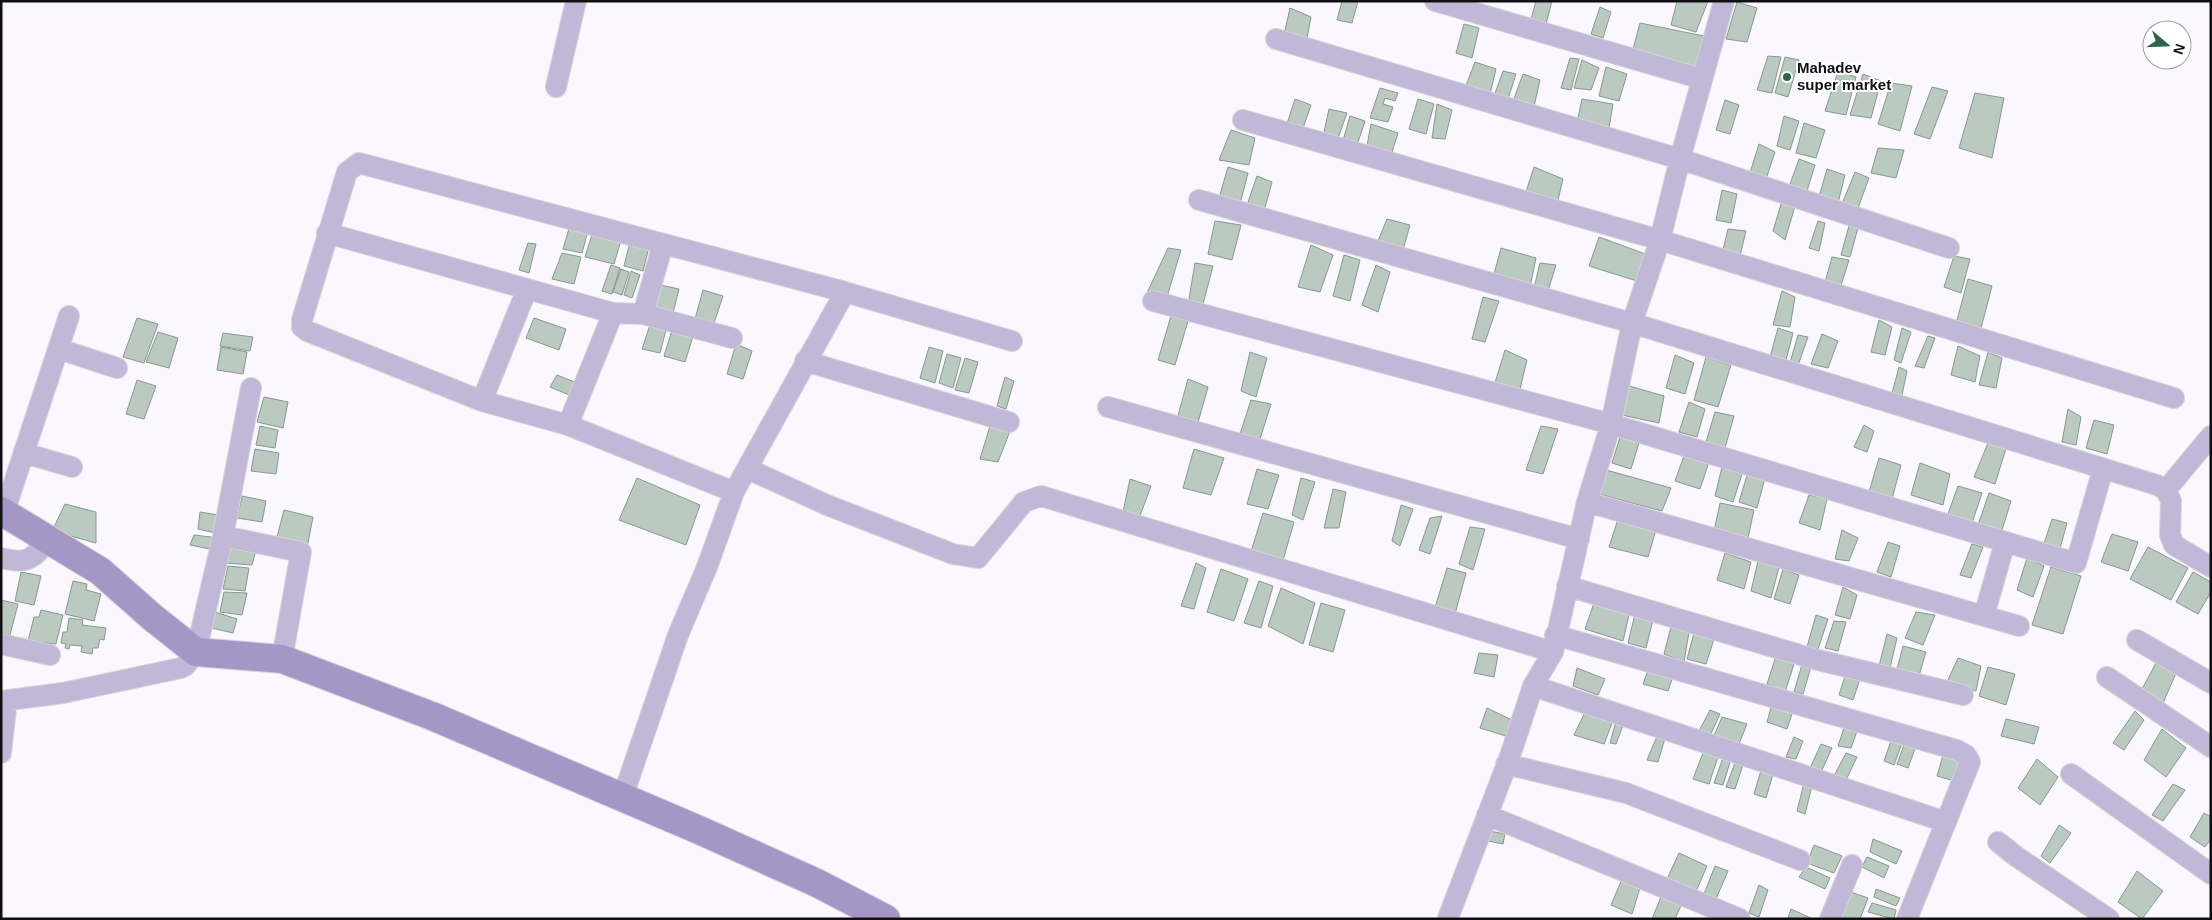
<svg xmlns="http://www.w3.org/2000/svg" width="2212" height="920" viewBox="0 0 2212 920" font-family="Arial,sans-serif">
  <style>
    .building { fill: #bacac1; stroke: #88978f }
    .lines { fill: none; stroke-linecap: round; stroke-linejoin: round }
    .street-casing { stroke: #d5d3d9; stroke-width: 22 }
    .secondary-casing { stroke: #d5d3d9; stroke-width: 30 }
    .street { stroke: #c1b7d7; stroke-width: 20 }
    .secondary { stroke: #a696c5; stroke-width: 28 }
    .poi-dot { fill: #2d644b; stroke: #fff; stroke-width: 2 }
    .labels { text-anchor: middle; stroke-width: 4; stroke-linejoin: round; paint-order: stroke }
    .poi-label { font-size: 15px; font-weight: bold; fill: #100f14; stroke: #fff; text-anchor: start }
  </style>
  <rect width="100%" height="100%" fill="#faf8fe"/>
  <path class="building" d="M1342,1H1358L1352,23L1337,20Z
    M1536,1H1552L1545,28L1530,23Z
    M1677,1H1708L1696,32L1671,25Z
    M1737,2L1757,8L1747,42L1726,39Z
    M1600,7L1611,12L1603,38L1591,34Z
    M1290,8L1311,17L1306,43L1284,35Z
    M1640,23L1704,36L1695,72L1632,53Z
    M1464,24L1479,28L1472,58L1456,53Z
    M1768,56L1781,57L1772,93L1757,90Z
    M1785,57L1799,60L1788,97L1775,93Z
    M1570,58L1579,59L1571,90L1561,88Z
    M1582,60L1599,68L1591,90L1574,88Z
    M1475,62L1496,69L1489,98L1464,91Z
    M1606,67L1627,74L1619,101L1599,96Z
    M1503,71L1516,74L1507,102L1493,99Z
    M1838,71L1856,77L1846,115L1825,111Z
    M1523,74L1540,80L1533,111L1512,104Z
    M1863,74L1881,81L1871,118L1850,115Z
    M1891,83L1912,86L1900,131L1878,124Z
    M1932,87L1948,91L1930,139L1914,134Z
    M1380,88L1398,93L1395,101L1385,98L1383,104L1393,107L1388,122L1370,118Z
    M1975,93L2004,98L1992,158L1959,148Z
    M1295,99L1311,105L1301,134L1285,130Z
    M1418,99L1434,104L1426,134L1409,129Z
    M1582,99L1613,104L1609,128L1577,122Z
    M1725,100L1739,105L1730,134L1716,130Z
    M1437,104L1452,110L1445,139L1432,138Z
    M1329,109L1347,113L1337,141L1323,137Z
    M1350,116L1365,121L1356,148L1342,144Z
    M1784,116L1799,121L1790,150L1777,146Z
    M1804,123L1825,130L1816,158L1796,153Z
    M1371,124L1398,133L1390,158L1366,151Z
    M1231,130L1255,138L1249,165L1219,160Z
    M1759,144L1775,152L1765,182L1748,179Z
    M1878,148L1904,150L1896,178L1871,173Z
    M1799,159L1815,165L1807,191L1789,187Z
    M1228,167L1248,173L1240,204L1219,198Z
    M1534,167L1563,179L1557,204L1525,195Z
    M1827,169L1845,175L1838,203L1819,197Z
    M1855,172L1869,178L1858,208L1842,204Z
    M1257,176L1272,182L1264,211L1246,208Z
    M1722,190L1737,194L1731,223L1716,220Z
    M1782,201L1795,206L1785,240L1773,231Z
    M1387,219L1410,225L1403,250L1378,241Z
    M1215,221L1241,225L1232,260L1208,254Z
    M1818,221L1825,223L1819,251L1809,248Z
    M571,222L589,227L582,253L563,249Z
    M1850,222L1859,224L1850,257L1841,255Z
    M595,225L622,237L614,264L585,257Z
    M1728,229L1746,231L1739,260L1722,254Z
    M1599,237L1648,255L1637,281L1589,266Z
    M631,238L650,243L643,271L624,266Z
    M528,243L536,244L529,273L519,270Z
    M1311,245L1333,255L1320,292L1298,287Z
    M1168,248L1181,250L1167,297L1147,293Z
    M1501,248L1536,258L1530,287L1493,278Z
    M562,253L581,257L574,284L552,279Z
    M1344,255L1360,260L1350,301L1333,296Z
    M1954,256L1970,259L1961,293L1944,287Z
    M1832,257L1849,260L1840,289L1824,286Z
    M1195,263L1213,266L1202,308L1188,305Z
    M1540,263L1556,265L1548,291L1534,288Z
    M611,265L620,268L612,294L602,291Z
    M1376,265L1390,272L1378,312L1362,305Z
    M621,269L629,272L622,295L613,292Z
    M631,271L640,275L632,298L624,295Z
    M1968,279L1992,286L1980,332L1956,324Z
    M660,285L679,289L672,317L652,312Z
    M703,290L723,296L714,323L695,319Z
    M1782,291L1795,297L1790,327L1773,325Z
    M1483,297L1499,301L1485,342L1472,339Z
    M1171,316L1188,321L1175,365L1158,360Z
    M137,318L158,324L144,363L123,357Z
    M534,318L566,329L559,350L526,338Z
    M1879,320L1892,327L1885,355L1871,352Z
    M651,322L667,326L660,353L642,349Z
    M673,327L694,333L685,362L664,356Z
    M1778,328L1793,333L1785,364L1769,361Z
    M1902,328L1911,332L1901,363L1894,360Z
    M158,332L178,338L169,368L146,362Z
    M223,333L253,337L250,351L220,346Z
    M1822,334L1838,341L1828,368L1811,364Z
    M1798,335L1808,337L1797,368L1789,366Z
    M1928,336L1935,338L1924,368L1915,366Z
    M736,344L752,351L743,379L727,374Z
    M1958,346L1980,356L1975,382L1951,375Z
    M221,347L247,352L243,374L217,370Z
    M929,347L943,351L935,383L920,378Z
    M1505,350L1527,360L1519,393L1494,386Z
    M1250,352L1267,358L1256,397L1241,391Z
    M1988,352L2002,358L1996,388L1979,385Z
    M947,354L961,358L953,388L939,383Z
    M1675,355L1694,363L1685,394L1666,388Z
    M1706,357L1731,365L1718,407L1694,400Z
    M965,358L978,362L969,393L955,390Z
    M1899,367L1907,371L1901,400L1891,397Z
    M557,375L580,384L574,397L550,387Z
    M1005,377L1014,381L1006,409L997,406Z
    M1188,379L1208,387L1197,426L1177,419Z
    M137,380L156,386L144,419L126,414Z
    M1626,385L1664,396L1659,423L1617,414Z
    M264,397L288,402L283,428L257,422Z
    M1251,400L1271,404L1259,442L1239,437Z
    M1689,402L1705,409L1697,437L1679,432Z
    M2068,409L2081,417L2076,445L2062,442Z
    M1715,412L1734,416L1725,448L1706,442Z
    M2094,420L2114,425L2107,454L2086,448Z
    M1864,425L1874,431L1867,452L1854,447Z
    M260,426L278,430L275,448L256,445Z
    M990,426L1010,431L998,462L980,459Z
    M1541,426L1558,429L1543,474L1526,470Z
    M1620,437L1639,443L1631,469L1612,463Z
    M1990,438L2008,442L1995,484L1974,477Z
    M255,449L279,453L276,474L251,471Z
    M1194,449L1224,458L1211,495L1183,488Z
    M1685,453L1709,462L1700,489L1675,481Z
    M1879,458L1901,465L1892,499L1869,492Z
    M1920,463L1950,474L1943,505L1911,495Z
    M1722,467L1742,474L1733,502L1715,496Z
    M1257,469L1279,475L1268,509L1247,504Z
    M1606,470L1671,488L1662,511L1598,494Z
    M1748,472L1765,478L1757,508L1739,502Z
    M637,478L700,505L686,545L619,520Z
    M1301,478L1315,482L1303,520L1292,515Z
    M1130,479L1151,486L1140,516L1123,512Z
    M1958,486L1982,493L1972,523L1948,514Z
    M1333,489L1346,492L1339,528H1324Z
    M1989,493L2011,501L2002,530L1978,525Z
    M1809,495L1827,499L1820,530L1799,523Z
    M242,496L266,501L262,522L237,518Z
    M1720,503L1754,510L1748,538L1714,531Z
    M65,504L96,512V543L52,531Z
    M1401,505L1413,509L1400,546L1392,541Z
    M284,510L313,517L307,548L276,541Z
    M200,512L224,516L220,534L198,529Z
    M1263,513L1294,522L1282,564L1250,555Z
    M1442,516L1430,554L1419,550L1430,518Z
    M1619,516L1656,530L1648,557L1609,547Z
    M2052,519L2067,523L2059,552L2043,547Z
    M1470,527L1485,529L1473,570L1459,564Z
    M1842,530L1858,538L1849,561L1835,559Z
    M2112,534L2138,542L2128,571L2101,562Z
    M194,535L219,538L215,550L190,545Z
    M232,542L257,546L252,565L226,563Z
    M1888,542L1900,546L1891,577L1877,572Z
    M1972,544L1983,547L1971,578L1960,575Z
    M2148,547L2188,568L2171,600L2130,579Z
    M1725,553L1751,562L1744,589L1717,580Z
    M2027,558L2044,566L2033,597L2017,590Z
    M1758,561L1779,567L1771,598L1751,591Z
    M1196,563L1206,568L1194,609L1181,606Z
    M228,566L249,568L245,591L223,589Z
    M2051,567L2081,576L2063,634L2032,625Z
    M1447,568L1466,573L1454,618L1434,611Z
    M1221,569L1248,579L1234,621L1207,612Z
    M1783,569L1799,575L1790,604L1774,599Z
    M21,572L41,576L34,605L15,601Z
    M2193,572L2211,582V592L2198,614L2176,602Z
    M73,581L87,584L86,590L101,594L94,621L65,614Z
    M1259,581L1273,586L1261,628L1244,623Z
    M1843,587L1857,595L1850,619L1835,615Z
    M1281,588L1315,603L1303,644L1268,626Z
    M224,592L247,593L242,615L220,612Z
    M1,600L18,604L10,635L1,633Z
    M1321,603L1345,610L1333,652L1309,645Z
    M1594,603L1629,615L1623,641L1585,629Z
    M41,610L63,615L56,644L28,641L34,617H39Z
    M215,612L237,619L233,633L212,628Z
    M1916,612L1935,615L1923,645L1905,638Z
    M1635,614L1653,620L1646,648L1628,643Z
    M1816,615L1828,619L1818,649L1807,647Z
    M69,618L83,620L82,625L106,628L104,640L100,639L98,648H93L92,654L81,652L82,646L70,645L69,649L65,648L66,644L61,643L63,632H67Z
    M1834,621L1846,622L1838,651L1825,648Z
    M1671,627L1689,632L1684,662L1664,654Z
    M1694,633L1715,636L1706,664L1687,659Z
    M1887,634L1897,638L1890,668L1879,666Z
    M1903,646L1926,652L1918,679L1896,673Z
    M1479,653L1498,655L1494,677L1474,673Z
    M1777,653L1796,658L1785,692L1767,684Z
    M1958,658L1981,666L1976,691L1947,682Z
    M1803,661L1812,663L1803,694L1794,692Z
    M2157,661L2177,671L2163,703L2142,689Z
    M1650,665L1674,673L1668,691L1643,684Z
    M1988,667L2015,674L2006,705L1979,696Z
    M1577,668L1605,679L1598,695L1573,686Z
    M1847,670L1862,673L1853,700L1839,695Z
    M1772,704L1793,711L1787,729L1767,722Z
    M1487,708L1514,721L1509,737L1480,728Z
    M1587,708L1614,718L1604,744L1574,735Z
    M1710,710L1720,714L1710,736L1698,733Z
    M2135,711L2144,720L2124,750L2113,743Z
    M1722,717L1747,724L1739,744L1713,738Z
    M2006,719L2039,727L2034,744L2001,736Z
    M1616,721L1624,723L1616,744L1610,743Z
    M1845,725L1857,731L1851,748L1838,746Z
    M2162,729L2186,748L2166,777L2144,760Z
    M1658,734L1666,735L1658,762L1647,760Z
    M1794,737L1803,741L1796,759L1786,757Z
    M1891,741L1902,743L1894,765L1884,761Z
    M1905,742L1916,746L1908,768L1897,764Z
    M1821,744L1832,748L1822,770L1810,768Z
    M1704,750L1719,754L1709,784L1693,779Z
    M1944,752L1967,761L1958,782L1937,776Z
    M1846,753L1857,757L1847,778L1834,776Z
    M1724,755L1731,759L1723,785L1714,783Z
    M2037,759L2058,777L2040,805L2018,788Z
    M1736,760L1744,762L1735,789L1726,787Z
    M1762,767L1774,771L1766,798L1754,794Z
    M1805,779L1813,782L1805,814L1797,811Z
    M2173,784L2185,790L2163,821L2152,815Z
    M2204,813L2211,817V839L2205,847L2190,837Z
    M2059,825L2071,833L2050,863L2041,856Z
    M1490,831L1505,834L1503,844L1488,841Z
    M1873,839L1902,851L1896,864L1870,852Z
    M1814,845L1842,856L1834,873L1807,863Z
    M1679,853L1707,866L1695,894L1667,879Z
    M1867,857L1889,866L1884,878L1862,867Z
    M1715,866L1728,871L1716,899L1704,894Z
    M1806,867L1830,878L1825,889L1799,877Z
    M2137,871L2163,891L2142,919L2118,902Z
    M1622,879L1640,888L1632,914L1611,905Z
    M1759,885L1768,890L1759,917L1749,913Z
    M1876,889L1900,898L1896,906L1874,897Z
    M1845,890L1868,898L1860,919H1833Z
    M1663,892L1683,901L1675,919H1652Z
    M1872,903L1896,910L1894,919L1868,912Z
    M1791,909L1813,919L1788,918Z"/>
  <g class="lines">
    <defs>
      <path id="street" d="M1435,1L1702,79
        M1276,39L1680,159L1949,248
        M556,87L576,1
        M1243,120L1660,240L2174,398
        M1199,200L1632,323L2157,485L2166,490
        M327,233L613,313L643,314L732,338
        M1153,301L1611,424L2076,563L2103,469
        M643,314L663,244
        M59,349L117,368
        M805,361L1009,422
        M482,401L527,289
        M1108,407L1579,539
        M568,425L613,313
        M24,453L72,467
        M748,469L827,505L953,554L978,558L1024,502L1041,496L1553,652
        M2166,490L2171,501L2170,535L2174,545L2211,567
        M2166,490L2211,436
        M734,492L568,425L482,401L307,331L302,327V320L347,172L359,163L845,292L1012,341
        M1587,502L2019,626
        M4,513L69,316
        M223,536L301,552L282,659
        M1,558C28,565 32,559 49,540
        M1567,586L1814,659L1963,695
        M1984,616L2005,542
        M1555,635L1957,750L1966,755L1970,762L1907,919
        M2137,640L2211,683
        M1,644L50,655
        M2107,677L2211,747
        M1533,686L1946,822
        M1,701L63,693L181,668L186,665L196,652L223,536L251,388
        M1,753L7,700
        M1506,764L1626,793L1800,860
        M2071,774L2211,874
        M623,796L678,635L707,567L734,492L845,292
        M1487,815L1740,919
        M1998,842L2017,857L2109,919
        M1448,918L1510,756L1533,686L1553,652L1587,502L1611,424L1632,323L1660,240L1680,159L1724,1
        M1830,919L1852,865"/>
      <path id="secondary" d="M1,511L100,571L152,617L196,652L282,659L432,716L699,830L817,883L886,919"/>
    </defs>
    <use href="#street" class="street-casing"/>
    <use href="#secondary" class="secondary-casing"/>
    <use href="#street" class="street"/>
    <use href="#secondary" class="secondary"/>
  </g>
  <circle class="poi-dot" cx="1787" cy="77" r="5"/>
  <g class="labels">
    <g class="poi-label">
      <text x="1797" y="73">Mahadev<tspan x="1797" dy="17">super market</tspan></text>
    </g>
  </g>
  <rect width="2212" height="920" fill="none" stroke="#100f14" stroke-width="5"/>
  <g transform="translate(2167 45) rotate(109)"><circle r="24" fill="#ffffff" stroke="#9f9fa1"/>
  <path d="M0-4L9 19L0 12L-9 19Z" fill="#2d644b"/>
  <text y="-8" font-size="14" font-weight="bold" text-anchor="middle" fill="#100f14">N</text>
  </g>
</svg>
